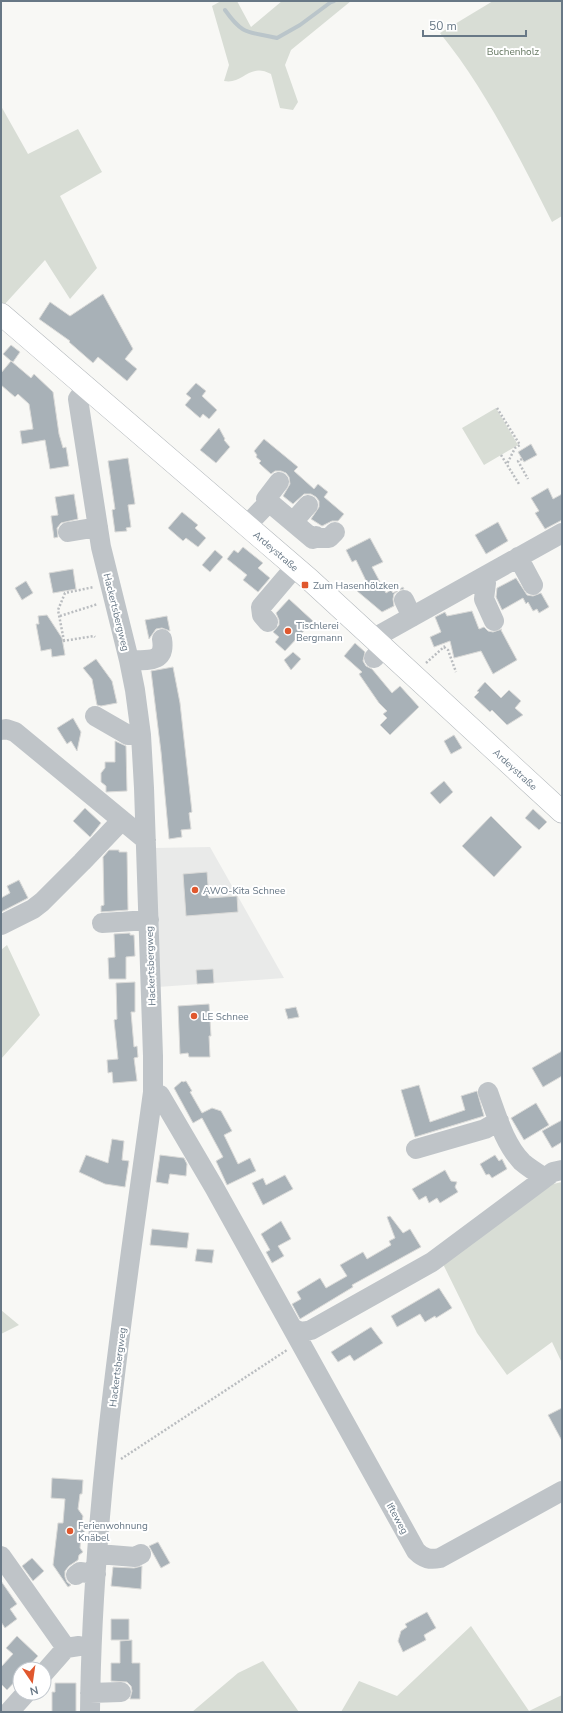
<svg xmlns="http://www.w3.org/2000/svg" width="563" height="1713" viewBox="0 0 563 1713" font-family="'Nunito Sans',sans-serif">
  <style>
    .built { fill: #e9eae9 }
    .green { fill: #d8ddd5 }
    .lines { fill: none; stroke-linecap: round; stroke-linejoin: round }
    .stream { stroke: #bac5ca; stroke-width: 4 }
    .building { fill: #a8b1b7; stroke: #dadad8 }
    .major-casing { stroke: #b3b8bc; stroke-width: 23 }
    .path { stroke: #babdc0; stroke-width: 2.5; stroke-dasharray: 2 2; stroke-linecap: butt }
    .minor { stroke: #bfc4c8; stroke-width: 20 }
    .major { stroke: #fff; stroke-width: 22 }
    .poi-dot { fill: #e0582e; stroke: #fff; stroke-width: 1.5 }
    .labels { text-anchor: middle; stroke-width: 4; stroke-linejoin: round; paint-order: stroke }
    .park-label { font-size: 10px; fill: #667862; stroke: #fff }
    .street-label { font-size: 10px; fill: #687886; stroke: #fff }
    .poi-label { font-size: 10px; fill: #687886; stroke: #fff; text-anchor: start }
  </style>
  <rect width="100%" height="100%" fill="#f8f8f5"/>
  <path class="built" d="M210,847L284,978L158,987L154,848Z"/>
  <path class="green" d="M221,1H237L251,27L282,1H351L291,50L285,65L298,102L293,110L280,108L271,74C249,62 243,85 224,81L229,65L212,6Z
    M493,1H562V216L552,222C519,157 486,90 440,33Z
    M1,106L28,154L78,129L102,172L60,196L97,268L70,299L45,260L4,305L1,302Z
    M496,408L518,445L484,465L462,428Z
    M7,945L40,1015L1,1059V950Z
    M562,1182V1363L552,1342L507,1375L477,1333L442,1262L553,1184Z
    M1,1310L19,1325L1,1334Z
    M471,1626L529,1711L562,1695V1712H341L359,1681L397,1696Z
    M263,1661L299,1712H192L238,1673Z"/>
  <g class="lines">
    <path class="stream" d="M225,10C244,37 249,31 277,38L300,25L331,2L334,1"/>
  </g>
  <path class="building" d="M103,294L133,349L125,359L137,369L127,381L98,357L93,363L69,342L70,341L39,319L50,302L70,316Z
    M11,345L20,352L13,362L11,361L31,378L34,374L53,392L59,434L63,448L66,447L69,466L50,469L45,440L22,444L20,431L33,429L29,404L18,394L15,397L1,385V373L11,361L3,354Z
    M196,383L206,391L202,396L217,410L209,419L203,414L200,418L185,405L191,398L186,394Z
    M219,428L225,439L224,440L230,447L216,463L200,450Z
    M264,439L298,467L294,471L314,489L318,484L328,492L324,497L344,514L338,521H332L322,526L311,519L319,507V501L316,497L311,494H304L293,504L283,496L290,484L289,477L286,473L281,471H275L271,474L261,465L259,463L261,461L256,457L257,455L254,451Z
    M531,444L537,455L524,462L518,452Z
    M128,458L135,504L128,505L131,527L126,528L127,531L115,532L112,510L115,509L108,461Z
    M548,488L553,499L562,494V520L545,529L535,513L539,511L531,498Z
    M74,494L78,519L61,523L57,528L58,537L54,538L51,516L58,515L55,497Z
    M182,512L198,525L195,528L206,538L198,547L186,538L183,541L168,528Z
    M498,522L508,541L486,554L475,535Z
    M370,538L383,562L372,567L386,593L391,590L393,593L403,587L404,589L399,590L394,594L393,599L394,606L382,612L357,591L368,585L356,560L352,562L346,550Z
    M243,547L263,563L258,568L270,578L258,592L243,580L247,575L227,559L234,550L238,553Z
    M215,550L223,557L210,572L202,565Z
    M73,569L76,589L53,593L49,573Z
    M516,578L527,595L533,596L541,593L549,607L539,613L537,609L533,611L528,602L526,604L523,598L502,610L496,597L497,588Z
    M26,581L33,593L22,600L15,588Z
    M289,599L313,621L285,651L275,642L279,637L273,632L279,625V620L276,613Z
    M472,611L479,629L484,627L488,631L493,632L502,629L501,630L517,660L493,674L481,651L454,658L450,641L434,647L430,637L441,632L435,617L445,612L447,616Z
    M47,615L62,638L65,655L52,657L51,649L41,651L36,624H39L38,616Z
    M167,616L170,631L162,628L156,629L149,639L145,620Z
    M355,643L365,652L363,661L366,666L372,669L392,693L400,686L419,707L390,735L380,725L387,718L383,714L387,711L379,703L359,674L362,672L344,656Z
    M293,652L301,659L291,670L284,660Z
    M96,659L112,681L117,703L101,706L97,705L92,679L83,668Z
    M173,667L180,703L192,812L189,813L191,829L181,830L182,837L169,839L161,752L151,671Z
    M485,682L501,698L509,690L521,701L515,708L523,715L507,725L492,710L490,712L474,697L479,692L477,691Z
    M73,718L81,732L77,751L71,741L67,744L57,728Z
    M454,735L462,748L451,754L444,741Z
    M115,741L126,746L127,791L106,792V786L101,782V773L105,768V762H115Z
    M444,781L453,792L440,804L430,793Z
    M85,808L101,823L90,837L73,821Z
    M533,809L547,822L539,830L525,818Z
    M491,816L522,847L494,877L462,846Z
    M109,850H119V852H127L128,910L101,912V906L104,905L103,857Z
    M207,872L209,898L237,896L238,912L186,916L183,874Z
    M19,880L28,898L1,912V898L10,893L7,886Z
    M130,933V935H134L135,956L126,957V979H109L108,958L115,957L114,934Z
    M213,969L214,983L197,984L196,970Z
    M135,982V1012H131L134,1047L137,1046L138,1057L134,1058L137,1081L113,1083L112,1072L108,1073L107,1060L118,1059L114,1020L117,1019L116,983Z
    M209,1004L211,1036H209L210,1057H189L188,1053L180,1054L178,1006Z
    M296,1007L299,1017L288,1019L285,1009Z
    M562,1051V1076L543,1087L532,1068Z
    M182,1081L183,1082L186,1081L192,1091L190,1092L202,1113L212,1108L221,1111L232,1131L224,1135L238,1164L250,1158L256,1171L227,1185L216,1161L223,1157L202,1118L193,1123L174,1088Z
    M419,1085L430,1122L465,1110L461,1096L477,1091L484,1116L415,1137L401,1090Z
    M536,1103L549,1125L524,1140L511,1118Z
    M562,1120V1142L552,1148L542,1131Z
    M112,1139L124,1141L122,1160L129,1161L125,1187L105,1184L79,1172L86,1155L108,1163Z
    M160,1155L184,1158L187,1164L186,1176L170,1174L168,1184L156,1182Z
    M495,1155L499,1161L502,1159L507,1169L492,1178L489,1174L486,1175L480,1164Z
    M445,1170L451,1181L457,1182L455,1187L458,1192L440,1203L437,1198L429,1203L426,1196L419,1200L412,1189Z
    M285,1175L293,1189L263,1205L252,1183L263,1178L266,1185Z
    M390,1216L403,1233L410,1229L421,1247L352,1285L353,1287L300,1319L292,1304L301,1299L297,1292L320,1278L326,1288L347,1276L340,1265L363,1252L367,1259L391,1245L389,1241L395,1238L387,1217Z
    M281,1221L291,1239L278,1246L284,1256L272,1263L266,1252L270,1250L261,1234Z
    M152,1229L189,1233L187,1248L150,1245Z
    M197,1249L214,1250L212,1263L195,1261Z
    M439,1288L452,1308L436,1318L435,1316L425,1322L420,1314L397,1327L391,1316Z
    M371,1327L383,1343L354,1361L350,1355L338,1362L331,1352Z
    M562,1408V1441L548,1415Z
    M52,1478L83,1480L82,1494H80L78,1509L83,1516L81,1528L85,1532L81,1536L80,1548L83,1552L79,1555L78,1560L69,1566L65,1571V1577L67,1582L71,1585L68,1587L53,1565L58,1523H63L65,1499L51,1498Z
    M158,1542L170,1563L161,1568L149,1546Z
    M32,1558L44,1571L33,1581L22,1566Z
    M142,1566L141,1589L111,1586L113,1567L134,1568Z
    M1,1581L17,1604L10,1609L17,1619L5,1628L1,1622Z
    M427,1612L436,1628L424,1635L426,1640L403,1652L398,1641L401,1631L407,1627L405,1624Z
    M111,1619H129V1640H111Z
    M17,1636L38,1656L26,1669H20V1676L7,1690L1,1684V1667L13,1654L6,1648Z
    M132,1640V1663H140V1699H130L132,1691L131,1686L127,1682L111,1681V1663H120V1641Z
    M55,1683H76V1712H52V1692H55Z"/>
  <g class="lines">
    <defs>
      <g id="major">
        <path id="s1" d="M1,314L309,579L562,812"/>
      </g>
    </defs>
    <use href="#major" class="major-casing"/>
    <path class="path" d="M497,408L520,445L515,448L507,464
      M501,455L519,484
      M522,459L518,461L528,479
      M60,616L98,604
      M63,641L94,636L95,637
      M64,641L58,610L65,593L94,587
      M444,647L448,650L456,672
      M426,663L445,646
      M121,1459L287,1350"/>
    <path class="minor" d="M86,388L78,399L101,547L129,660L135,690L141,735L144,788L153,1056V1092C125,1297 92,1504 90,1712
      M269,502L266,499L279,482
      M293,522L308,505
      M247,525L269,502L313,539L316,536L318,538H329L335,532
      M68,532L98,527
      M518,557L533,585
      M486,583L484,599L494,621
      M404,600L412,617
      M268,622L262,615L261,607L295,567
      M374,638L562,533
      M374,658L384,647
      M129,660C147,660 166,664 162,639
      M95,716L128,735H141
      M1,730L6,729L15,732L146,840
      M102,923L149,920
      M1,925L33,909L42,902L82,862L121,821
      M153,1092L160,1095L214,1187L416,1551C424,1559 430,1560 440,1558L562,1491
      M488,1092C497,1116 504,1143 522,1162C529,1168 537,1173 545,1178
      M416,1149L485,1129L499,1121
      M292,1327C299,1333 304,1332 311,1330L432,1262L553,1172L562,1170
      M98,1554L135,1557L141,1554
      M1,1556L66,1648
      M76,1575L80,1572L96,1574
      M44,1673L66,1648L79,1646
      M90,1693L121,1692
      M9,1712L26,1693"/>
    <use href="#major" class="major"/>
  </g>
  <g class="poi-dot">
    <rect x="301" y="581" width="8" height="8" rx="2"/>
    <circle cx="288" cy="631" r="4"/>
    <circle cx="195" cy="890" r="4"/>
    <circle cx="194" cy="1016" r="4"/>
    <circle cx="70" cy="1531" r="4"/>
  </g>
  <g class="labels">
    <g class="park-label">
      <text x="513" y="55">Buchenholz</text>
    </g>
    <g class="street-label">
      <text dy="4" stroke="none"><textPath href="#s1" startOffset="363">Ardeystraße</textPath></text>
      <text transform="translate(117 612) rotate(76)" y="4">Hackertsbergweg</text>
      <text dy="4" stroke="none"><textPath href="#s1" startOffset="687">Ardeystraße</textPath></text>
      <text transform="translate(150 966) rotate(-92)" y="4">Hackertsbergweg</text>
      <text transform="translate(117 1367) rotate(-83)" y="4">Hackertsbergweg</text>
      <text transform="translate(398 1518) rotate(61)" y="4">Ifteweg</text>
    </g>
    <g class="poi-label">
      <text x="313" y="589">Zum Hasenhölzken</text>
      <text x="296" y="629">Tischlerei<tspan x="296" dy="12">Bergmann</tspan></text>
      <text x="203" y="894">AWO-Kita Schnee</text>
      <text x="202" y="1020">LE Schnee</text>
      <text x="78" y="1529">Ferienwohnung<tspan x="78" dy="12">Knäbel</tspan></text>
    </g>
  </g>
  <rect width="563" height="1713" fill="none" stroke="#687886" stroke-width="4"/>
  <g transform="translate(32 1681) rotate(167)"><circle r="19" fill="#ffffff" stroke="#c3c9cf"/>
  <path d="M0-3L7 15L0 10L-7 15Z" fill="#e0582e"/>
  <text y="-6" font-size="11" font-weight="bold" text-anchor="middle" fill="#687886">N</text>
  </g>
  <path d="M423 30v6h103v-6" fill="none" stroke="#687886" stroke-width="2"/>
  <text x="429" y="30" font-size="12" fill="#687886" stroke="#ffffff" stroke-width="3" paint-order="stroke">50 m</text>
</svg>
